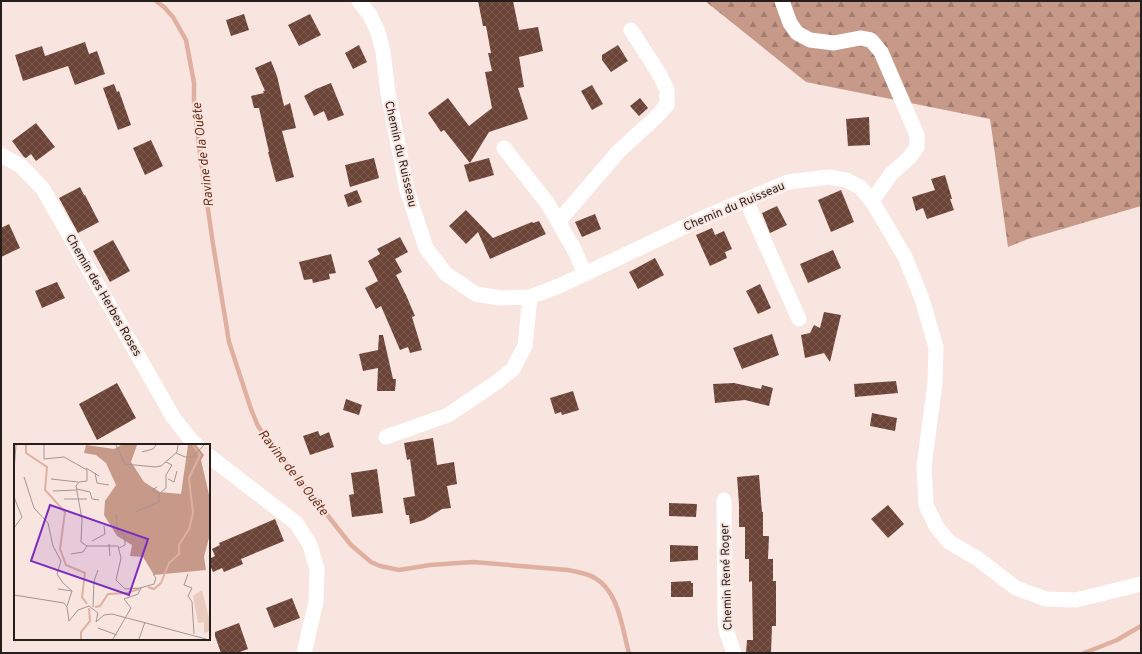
<svg xmlns="http://www.w3.org/2000/svg" width="1142" height="654" viewBox="0 0 1142 654" font-family="Overpass,sans-serif">
  <style>
    .forest { fill: url(#forest-firs) }
    .lines { fill: none; stroke-linecap: round; stroke-linejoin: round }
    .stream { stroke: #dfb0a0; stroke-width: 4.5 }
    .building { fill: url(#building-cross-hatch) }
    .minor { stroke: #fff; stroke-width: 15 }
    .labels { text-anchor: middle; stroke-width: 4; stroke-linejoin: round; paint-order: stroke }
    .street-label { font-size: 12px; fill: #251e1c; stroke: #f9e5df }
    .water-label { font-size: 13px; font-style: italic; fill: #6d321e; stroke: #f9e5df }
    .inset-river { fill: none; stroke: #dfb0a0; stroke-width: 2 }
    .inset-road { fill: none; stroke: #a49591; stroke-width: 1 }
    .view { fill: #7b2cbf; fill-opacity: 0.15; stroke: #7b2cbf; stroke-width: 2 }
    .inset-edge { fill: none; stroke: #251e1c; stroke-width: 2 }
  </style>
  <defs>
    <pattern id="forest-firs" width="22" height="20" patternUnits="userSpaceOnUse"><rect width="22" height="20" fill="#c69989"/><path d="M5 1l3.5 6h-7zM16 11l3.5 6h-7z" fill="#a17c6f"/></pattern>
    <pattern id="building-cross-hatch" width="8" height="8" patternUnits="userSpaceOnUse"><rect width="8" height="8" fill="#6c4437"/><path d="M0 0l8 8M0 8l8-8" fill="none" stroke="#7c5c51"/></pattern>
  </defs>
  <rect width="100%" height="100%" fill="#f9e5df"/>
  <path class="forest" d="M705,1H1141V206L1028,239L1008,247L990,119L806,82Z"/>
  <g class="lines">
    <path class="stream" d="M156,1L164,7L173,17L186,40L194,83V102L200,154L213,244L229,342L251,409L258,426L271,444L351,545L371,562L380,566L399,570L430,565L473,562L568,570C577,572 587,573 595,578C619,592 622,628 629,653
      M1084,653L1117,640L1141,626"/>
  </g>
  <path class="building" d="M478,1H513L519,30L538,27L543,51L519,57L524,87L518,88L528,119L489,132L470,163L489,158L494,175L469,182L464,165L470,163L444,130L441,132L428,113L448,98L469,126L492,108L485,72L492,71L488,53H491L486,26H483Z
    M244,14L249,30L231,36L226,20Z
    M310,14L321,35L299,46L288,25Z
    M85,42L89,54L97,51L105,74L75,85L68,66L23,81L15,55L42,46L45,56Z
    M359,45L367,62L353,69L345,53Z
    M618,45L628,61L611,72L602,60V55Z
    M271,61L277,76L284,106L290,103L296,128L282,131L294,177L276,182L268,152H269L259,108H254L251,96L264,93L263,91H265L255,68Z
    M331,83L344,115L328,121L324,111L314,116L304,96L316,89Z
    M114,84L117,92L119,91L131,125L118,130L103,88Z
    M592,85L603,104L592,110L581,91Z
    M640,98L648,108L639,116L630,106Z
    M869,117L870,145L848,146L846,119Z
    M36,123L55,147L36,161L31,154L26,158L24,157L12,141Z
    M151,140L163,166L145,175L133,148Z
    M374,158L379,178L350,187L345,165Z
    M945,175L952,199H950L954,210L927,219L923,208L916,211L912,197L935,190L931,179Z
    M80,187L84,195H85L99,222L78,233L59,198Z
    M357,190L362,202L348,207L344,195Z
    M841,190L854,222L831,232L818,200Z
    M777,206L787,225L770,233L762,213Z
    M466,210L493,238L532,222L533,223L539,221L546,234L490,259L478,232L466,244L449,226Z
    M595,214L601,229L582,237L575,222Z
    M9,224L20,248L1,257V228Z
    M712,228L715,235L724,231L732,249L725,252L727,258L710,266L696,235Z
    M400,237L408,252L395,259L402,272L396,275L406,295L415,316L412,317L422,350L410,353L408,347L400,350L381,306L376,309L365,288L378,281L368,261L380,254L377,249Z
    M113,240L130,271L110,282L93,251Z
    M833,250L841,268L808,283L800,264Z
    M331,254L336,273L329,274L330,279L313,283L312,279L304,280L299,262Z
    M655,258L664,275L638,289L629,272Z
    M57,282L65,298L42,308L35,291Z
    M760,284L771,308L758,314L746,291Z
    M824,312L841,315L830,362L824,353L805,358L801,335L810,333L814,325L820,328Z
    M772,334L779,355L742,369L733,348Z
    M379,335H383L393,379H396L395,391H377L378,368L363,371L359,354L378,350Z
    M896,381L898,393L855,397L854,384Z
    M117,383L136,418L97,440L79,404Z
    M734,383L761,389L762,385L773,388L769,406L745,400L715,403L713,384Z
    M573,391L579,410L562,415L561,412L555,414L550,398Z
    M346,399L362,405L359,415L343,410Z
    M872,413L897,418L895,431L870,426Z
    M318,431L320,436L329,432L334,447L310,455L303,436Z
    M433,438L437,465L454,462L457,484L447,486L451,508L442,509L424,520L410,524L409,515H406L403,498L415,496L410,459L407,460L404,443Z
    M377,469L383,513L352,517L349,495L354,494L351,473Z
    M759,475L762,512H763V536H769L768,559H773V581H776V626H772L771,653H746L747,640H753L752,581L749,582V559H745V527H739V504L737,477Z
    M669,503L697,504L696,517L669,516Z
    M888,505L904,524L888,538L871,519Z
    M275,519L284,541L241,559L243,564L224,572L222,568L213,572L209,563V559L215,556L212,549L220,545L219,543Z
    M670,545L698,546V560L670,562Z
    M691,581V583H693V597H671V582Z
    M292,598L300,618L274,628L266,608Z
    M239,623L248,649L237,653H221L215,636V632Z"/>
  <g class="lines">
    <path class="minor" d="M359,1L370,15L378,32L383,52L388,93L407,190L426,248L446,274L476,294L500,298L530,297L559,286L703,218L788,182L829,177L846,180L860,187L872,201L905,257L922,299L936,347L935,383L924,466L926,505L936,526L949,542L978,559L1016,588L1046,599L1076,600L1141,584
      M782,1L790,23L797,33L810,40L834,43L860,38L871,40L881,52L917,135V147L909,158L891,174L872,201
      M504,148L548,204L575,251L585,274
      M1,155L21,166L43,189L173,417L191,440L197,445
      M746,200L799,319
      M558,222L619,151L655,118L667,105V90L660,75L631,30
      M386,437L448,415L497,382L513,369L525,346L530,297
      M209,456L296,523L310,545L317,569L316,602L304,653
      M724,500L725,621L727,633L734,653"/>
  </g>
  <g class="labels">
    <g class="street-label">
      <text transform="translate(401 154) rotate(77)" y="4">Chemin du Ruisseau</text>
      <text transform="translate(734 206) rotate(-23)" y="4">Chemin du Ruisseau</text>
      <text transform="translate(104 295) rotate(60)" y="4">Chemin des Herbes Roses</text>
      <text transform="translate(726 577) rotate(-92)" y="4">Chemin René Roger</text>
    </g>
    <g class="water-label">
      <text transform="translate(202 155) rotate(-97)" y="5">Ravine de la Ouête</text>
      <text transform="translate(294 472) rotate(52)" y="5">Ravine de la Ouête</text>
    </g>
  </g>
  <g transform="translate(14 444)">
    <rect width="196" height="196" fill="#f9e5df"/>
    <path d="M188,146L196,178V187L190,189V178L184,179L179,152Z" fill="#e9cabf"/>
    <path d="M72,1L100,5L107,1H123L117,18L130,38L146,48L167,50L174,1H182L190,11L187,16L196,55V90L190,113L192,126L140,131L129,113L116,112L118,101L103,92L90,71L91,57L102,41L92,19L82,11L70,9Z" fill="#c69989"/>
    <path class="inset-river" d="M12,1V9L33,23L31,46L51,68L46,105L52,121L71,129L68,153L73,160M134,143L140,145L147,139L155,119L165,110V101L175,85L179,69L175,34L186,11L179,1M81,163L86,162L94,150L113,149L125,145M67,195V188L76,177L75,164"/>
    <path class="inset-road" d="M30,1V15L50,13L73,26V37L65,38L62,42L68,75L67,98L73,102H104L107,114L102,136L111,145L127,144L124,150L110,155L117,164L99,195M102,1L111,20L141,23L147,22L163,8L164,1M128,8L139,5L142,1M162,9L171,13H179L190,1M72,24L85,32M0,26L2,1M81,29L83,39L95,41M10,33L20,64L34,79L39,102L47,117L43,130L49,139L58,147L53,162M37,35L64,38M154,35L160,38L163,27M143,43L138,46L145,50L152,44V31L158,21L152,18M63,45L76,48L78,55L85,56M39,47L63,46M0,53L8,73L0,84M50,55H73M121,68L145,58V50M102,70L104,88L110,90L111,97V101L105,104M78,97L91,90L90,82M95,100L96,112M57,110L69,108L73,102M174,130L170,141L178,144L174,152L178,158L180,190M126,144L140,140L142,134L139,130M44,145L58,147M0,151L50,159L53,163L55,177L64,166L75,162L84,169L82,178L90,171L98,170L192,195M79,163L80,137L84,126M84,184L103,191M125,195L131,178"/>
    <path class="view" d="M36,61L134,95L115,151L17,117Z"/>
    <rect width="196" height="196" class="inset-edge"/>
  </g>
  <rect width="1142" height="654" fill="none" stroke="#251e1c" stroke-width="4"/>
</svg>
